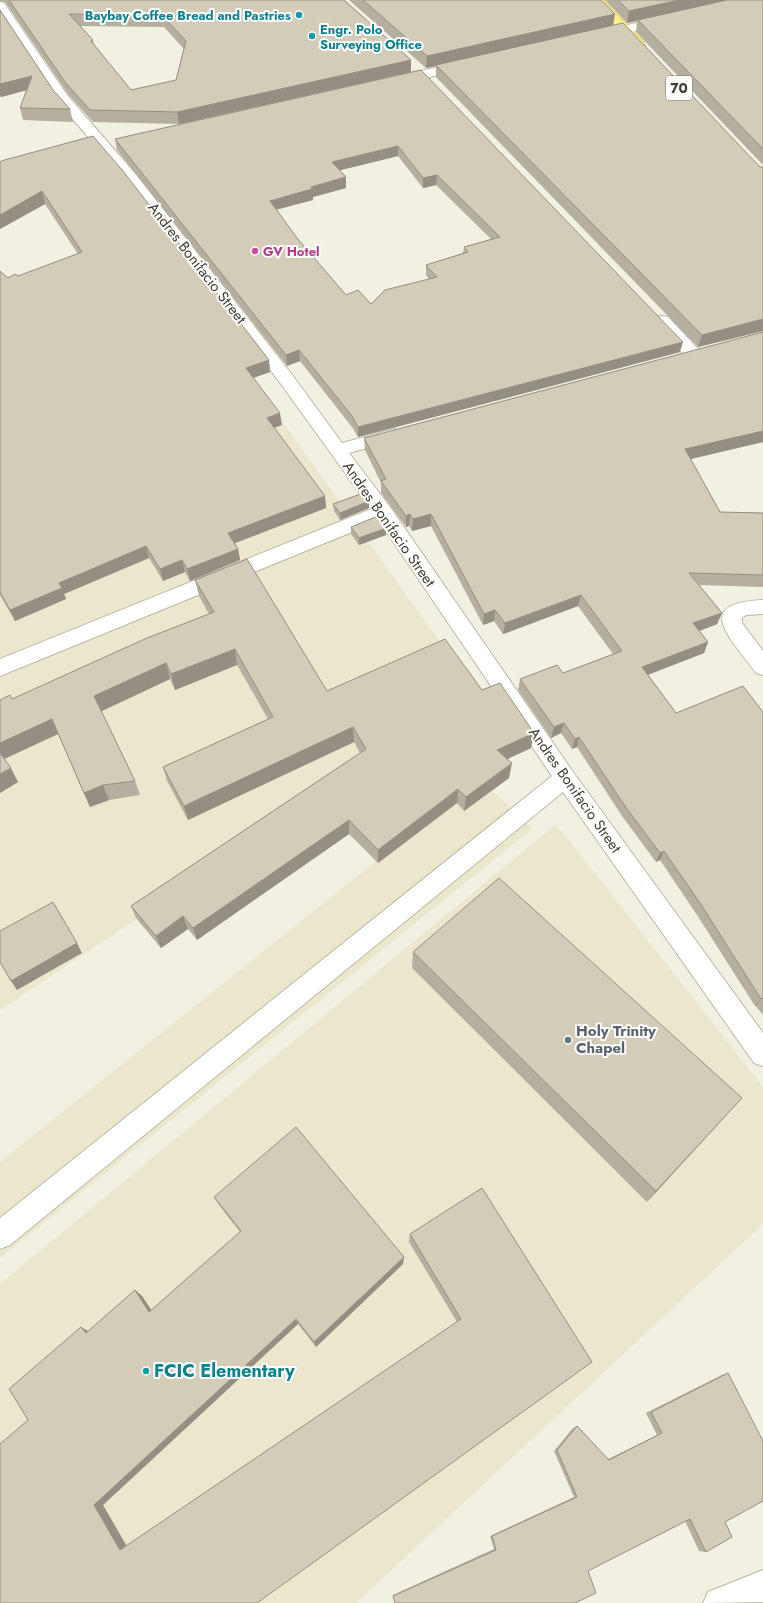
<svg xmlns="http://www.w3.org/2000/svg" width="763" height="1603" viewBox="0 0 763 1603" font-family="Jost,sans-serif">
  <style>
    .education { fill: #ebe7cd }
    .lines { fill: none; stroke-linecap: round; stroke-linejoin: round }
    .minor-casing { stroke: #bdb8a6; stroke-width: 2 }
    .major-casing { stroke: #e3ce60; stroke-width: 2 }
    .minor { fill: #fff; fill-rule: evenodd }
    .major { fill: #feee90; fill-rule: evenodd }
    .wall { fill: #b5af9f; fill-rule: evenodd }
    .shaded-wall { fill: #948f82 }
    .building { fill: #d3ccb9; stroke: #948f82; fill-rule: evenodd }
    .culture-dot { fill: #0f9aa8; stroke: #fff; stroke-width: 1.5 }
    .hotel-dot { fill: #d1479c; stroke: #fff; stroke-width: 1.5 }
    .worship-dot { fill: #6b7280; stroke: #fff; stroke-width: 1.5 }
    .labels { text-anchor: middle; stroke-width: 4; stroke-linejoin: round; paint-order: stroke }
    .far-culture-label { font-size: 13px; font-weight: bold; fill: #0d838f; stroke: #fff; text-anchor: end }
    .far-hotel-label { font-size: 13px; font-weight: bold; fill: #b23c85; stroke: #fff; text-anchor: start }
    .shield { fill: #fff; stroke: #7b7970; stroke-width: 1 }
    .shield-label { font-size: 14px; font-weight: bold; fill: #433f33 }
    .street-label { font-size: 15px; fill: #433f33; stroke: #fff }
    .worship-label { font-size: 15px; font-weight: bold; fill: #5b616d; stroke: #fff; text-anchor: start }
    .near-culture-label { font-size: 18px; font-weight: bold; fill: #0d838f; stroke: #fff; text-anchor: start }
  </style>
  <rect width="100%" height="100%" fill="#f2efe3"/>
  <path class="education" d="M269,403L476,693L0,1010V521Z
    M480,778L532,829L0,1258V1162Z
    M556,824L763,1087V1224L356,1603H0V1284Z"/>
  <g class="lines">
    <defs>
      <path id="minor" d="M0,2L4,3L67,95L137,176L293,376L342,443L394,429L400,431L403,435L400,439L349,453L390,507L573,772L763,1033V1066L754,1063L563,792L10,1245L0,1249V1218L552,776L379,521L0,676V659L371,509L281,384L127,182L57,101L0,15Z
        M666,16L672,20L670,23L602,39L596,35L598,32Z
        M465,61L470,62L471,65L470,68L395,85L390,84L388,81L390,78Z
        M662,316L668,317L700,351L702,355L700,359L694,360L688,359L656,325L654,321L656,317Z
        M763,600V614L746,615L742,618V623L763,651V675L756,673C731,638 691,603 763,600Z
        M763,1570V1602L703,1603L708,1592Z"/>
      <path id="major" d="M590,0H603L644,43L645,46L644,49H634Z"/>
    </defs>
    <use href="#minor" class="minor-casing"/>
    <use href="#major" class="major-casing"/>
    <use href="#minor" class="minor"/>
    <use href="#major" class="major"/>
  </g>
  <path class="wall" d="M0,0H344L411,60V72L179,124L93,122L68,94L5,2L0,1ZM80,26L164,27L184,49L176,80L131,90L94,45L93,40Z
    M349,0H601L613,25L760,167H763V331L698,347L436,77V66L426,68Z
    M605,0H763V165L636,32L637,21L627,23Z
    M0,10L53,90L70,109L73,122L23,120L20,108L26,90L1,97L0,96Z
    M421,70L680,352L358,437L352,427L300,361L287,366L117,150L115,139ZM398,156L423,188L436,185L491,239L464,247L463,253L426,265V275L429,279L371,304L346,295L297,238L276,210L313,200V197L346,188V177L340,170Z
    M1,161L269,360L270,372L253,378L282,425L274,428L325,496L326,508L235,543L238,549L240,560L190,581L185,572L163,581L149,558L64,594L66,599L15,621L0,595V271L8,278L18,276L78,254L45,204L0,229V163Z
    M763,332V442L691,459L720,512L763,513V587L699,585L722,613L717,624L699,631L708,642L704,653L648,675L676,713L763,712V1015L756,1006H755L697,915L660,860L656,862L622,816L577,747L572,749L561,733L551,738L518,690L520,679L563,673L613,654L578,606L503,634L494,621L483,625L431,526L412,531L409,526L406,527L381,493V483L365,450L364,438Z
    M333,504L369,508L340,520L334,511Z
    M351,527L386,535L359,545L351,534Z
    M195,580L327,691L482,690L534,733L531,748L507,759L509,778L464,811L457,803L378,863L349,834L197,940L188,929L161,948L136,918L131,906L360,753L354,742L188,820L167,781L163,767L268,719L237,665L175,690L170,679L101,711L135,781L140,795L109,800L90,807L58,734L4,759L18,782L0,793V700L12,699L209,614L199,596Z
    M413,952L742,1098L647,1202L412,968Z
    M214,1197L403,1264L316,1347L298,1324L103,1505L127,1546L457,1322L409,1242L410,1234L592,1362L0,1603L28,1420L88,1331L135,1290L142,1296L151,1310L240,1232L219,1205Z
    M728,1373L725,1522L706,1552L699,1551L685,1521L393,1596V1595L494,1549L490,1536L574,1497L554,1451L573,1428L577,1426L608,1459L657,1435L646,1413L722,1375Z"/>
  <path class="shaded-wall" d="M679,0H729L638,20L637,21L627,23L629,11Z
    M615,14L613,26L436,65V66L426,68L427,56Z
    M411,60V72L179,124L177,112Z
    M32,76L35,88L1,97L0,94V84Z
    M398,146V156L333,172L332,162Z
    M437,175L436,185L423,188V178Z
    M346,177V188L313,197V200L270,211V201L311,187Z
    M42,191L45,204L0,229V215Z
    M763,319V331L698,347L702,335Z
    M683,342L680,352L358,437V427Z
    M299,350L300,361L287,366L286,355Z
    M269,360L270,372L247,380L246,368Z
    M280,413L282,425L268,430L267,418Z
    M763,431V442L682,461L685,449Z
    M325,496L326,508L230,545L228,533Z
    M369,501V508L340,520V513Z
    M410,514L409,526L406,527V516Z
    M431,514V526L412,531L413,519Z
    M386,528V535L359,545V538Z
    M146,546L149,558L64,594L66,599L15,621L10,610L59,583Z
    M238,549L240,560L190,581L187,569Z
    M182,560L185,572L163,581L160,569Z
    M581,595L578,606L503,634L505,623Z
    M495,610L494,621L483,625L484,614Z
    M722,613L717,624L689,635L693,623Z
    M708,642L704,653L639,678L642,667Z
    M235,649L237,665L175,690L171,674Z
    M166,663L170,679L100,712L94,696Z
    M52,719L58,734L2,760L0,757V743Z
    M564,723L561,733L551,738L554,727Z
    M353,727L354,742L188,820L184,806Z
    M534,733L531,748L495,765L497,750Z
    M579,737L577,747L572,749L575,739Z
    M512,763L509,778L464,811L466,797Z
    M11,768L18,782L0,793V774Z
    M103,785L109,800L90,807L84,793Z
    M458,789L457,803L378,863V850Z
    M349,820V834L197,940L193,928Z
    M664,851L660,860L656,862L660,853Z
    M183,916L188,929L161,948L156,936Z
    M77,943L82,953L17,990L11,981Z
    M762,998L756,1006H755L761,999Z
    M742,1098L730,1111L647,1202L656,1191Z
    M404,1257L403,1264L316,1347L314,1342Z
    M135,1290L142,1296L156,1317L149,1312Z
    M296,1319L298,1324L103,1505L128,1549L120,1550L94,1505Z
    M81,1327L90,1332L86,1333Z"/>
  <path class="building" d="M9,0H344L411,60L177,112L90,110L65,82ZM69,14L162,15L186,41L176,80L131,90L91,41L93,40Z
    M363,0H601L615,14L427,56Z
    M618,0H679L629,11Z
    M727,0H763V149L638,20Z
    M0,10L53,90L70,109L20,108L32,76L0,84Z
    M623,23L760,167H763V319L702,335L436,65Z
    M421,70L683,342L358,427L352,416L299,350L286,355L115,139ZM398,146L423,178L437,175L500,237L464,247L468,252L426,265L437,277L385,290L371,304L358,290L346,295L297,238L270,201L312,189L311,187L346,177L332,162Z
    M93,136L123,171L269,360L246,368L280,413L267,418L325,496L228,533L238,549L187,569L182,560L160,569L146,546L59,583L62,588L10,610L0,592V271L8,278L15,274L18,276L82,252L42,191L0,215V163L1,161Z
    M763,332V431L685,449L720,512L763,513V575L689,573L722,613L693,623L708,642L642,667L676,713L743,686L763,712V999L762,998L761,999L702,906L664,851L660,853L625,806L579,737L575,739L564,723L554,727L520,679L557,665L563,673L622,651L581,595L505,623L495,610L484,614L431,514L413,519L410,514L406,516L381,481L386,479L364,438Z
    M363,493L369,501L340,513L333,504Z
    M378,516L386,528L359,538L351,527Z
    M247,559L327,691L445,639L482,690L500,683L534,733L497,750L512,763L466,797L458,789L378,850L349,820L193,928L183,916L156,936L131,906L366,749L353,727L184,806L163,767L273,717L235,649L171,674L166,663L94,696L135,781L103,785L84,793L52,719L0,743V700L10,695L12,699L147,638L214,612L195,580Z
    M0,753L11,768L0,774Z
    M499,878L742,1098L656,1191L413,952Z
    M53,902L77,943L11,981L0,962V931Z
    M296,1127L404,1257L314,1342L296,1319L94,1505L120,1550L461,1319L410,1234L482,1188L592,1362L257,1603H0V1444L28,1420L9,1389L81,1327L86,1333L135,1290L149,1312L241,1231L214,1197Z
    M728,1373L763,1441V1501L725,1522L732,1537L706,1552L690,1519L588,1571L596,1593L575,1603H395L393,1596L496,1550L492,1536L577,1497L557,1450L577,1426L609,1460L662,1433L651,1412Z"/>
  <g class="culture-dot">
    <circle cx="299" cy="15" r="4"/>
    <circle cx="312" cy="36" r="4"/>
    <circle cx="146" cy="1371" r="4"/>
  </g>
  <circle class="hotel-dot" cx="255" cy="251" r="4"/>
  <circle class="worship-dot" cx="568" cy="1040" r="4"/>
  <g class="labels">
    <g class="far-culture-label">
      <text x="291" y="20">Baybay Coffee Bread and Pastries</text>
      <text x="320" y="34" text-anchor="start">Engr. Polo<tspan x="320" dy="15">Surveying Office</tspan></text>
    </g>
    <g class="far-hotel-label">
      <text x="263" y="256">GV Hotel</text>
    </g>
    <rect class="shield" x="666" y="76" width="26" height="24" rx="3"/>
    <g class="shield-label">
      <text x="679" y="93">70</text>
    </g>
    <g class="street-label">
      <text transform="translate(197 263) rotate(52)" y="5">Andres Bonifacio Street</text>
      <text transform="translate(389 524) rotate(55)" y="5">Andres Bonifacio Street</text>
      <text transform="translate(575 790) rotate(55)" y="5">Andres Bonifacio Street</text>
    </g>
    <g class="worship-label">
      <text x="576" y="1036">Holy Trinity<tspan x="576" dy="17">Chapel</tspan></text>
    </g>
    <g class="near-culture-label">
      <text x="154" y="1377">FCIC Elementary</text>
    </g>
  </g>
</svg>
